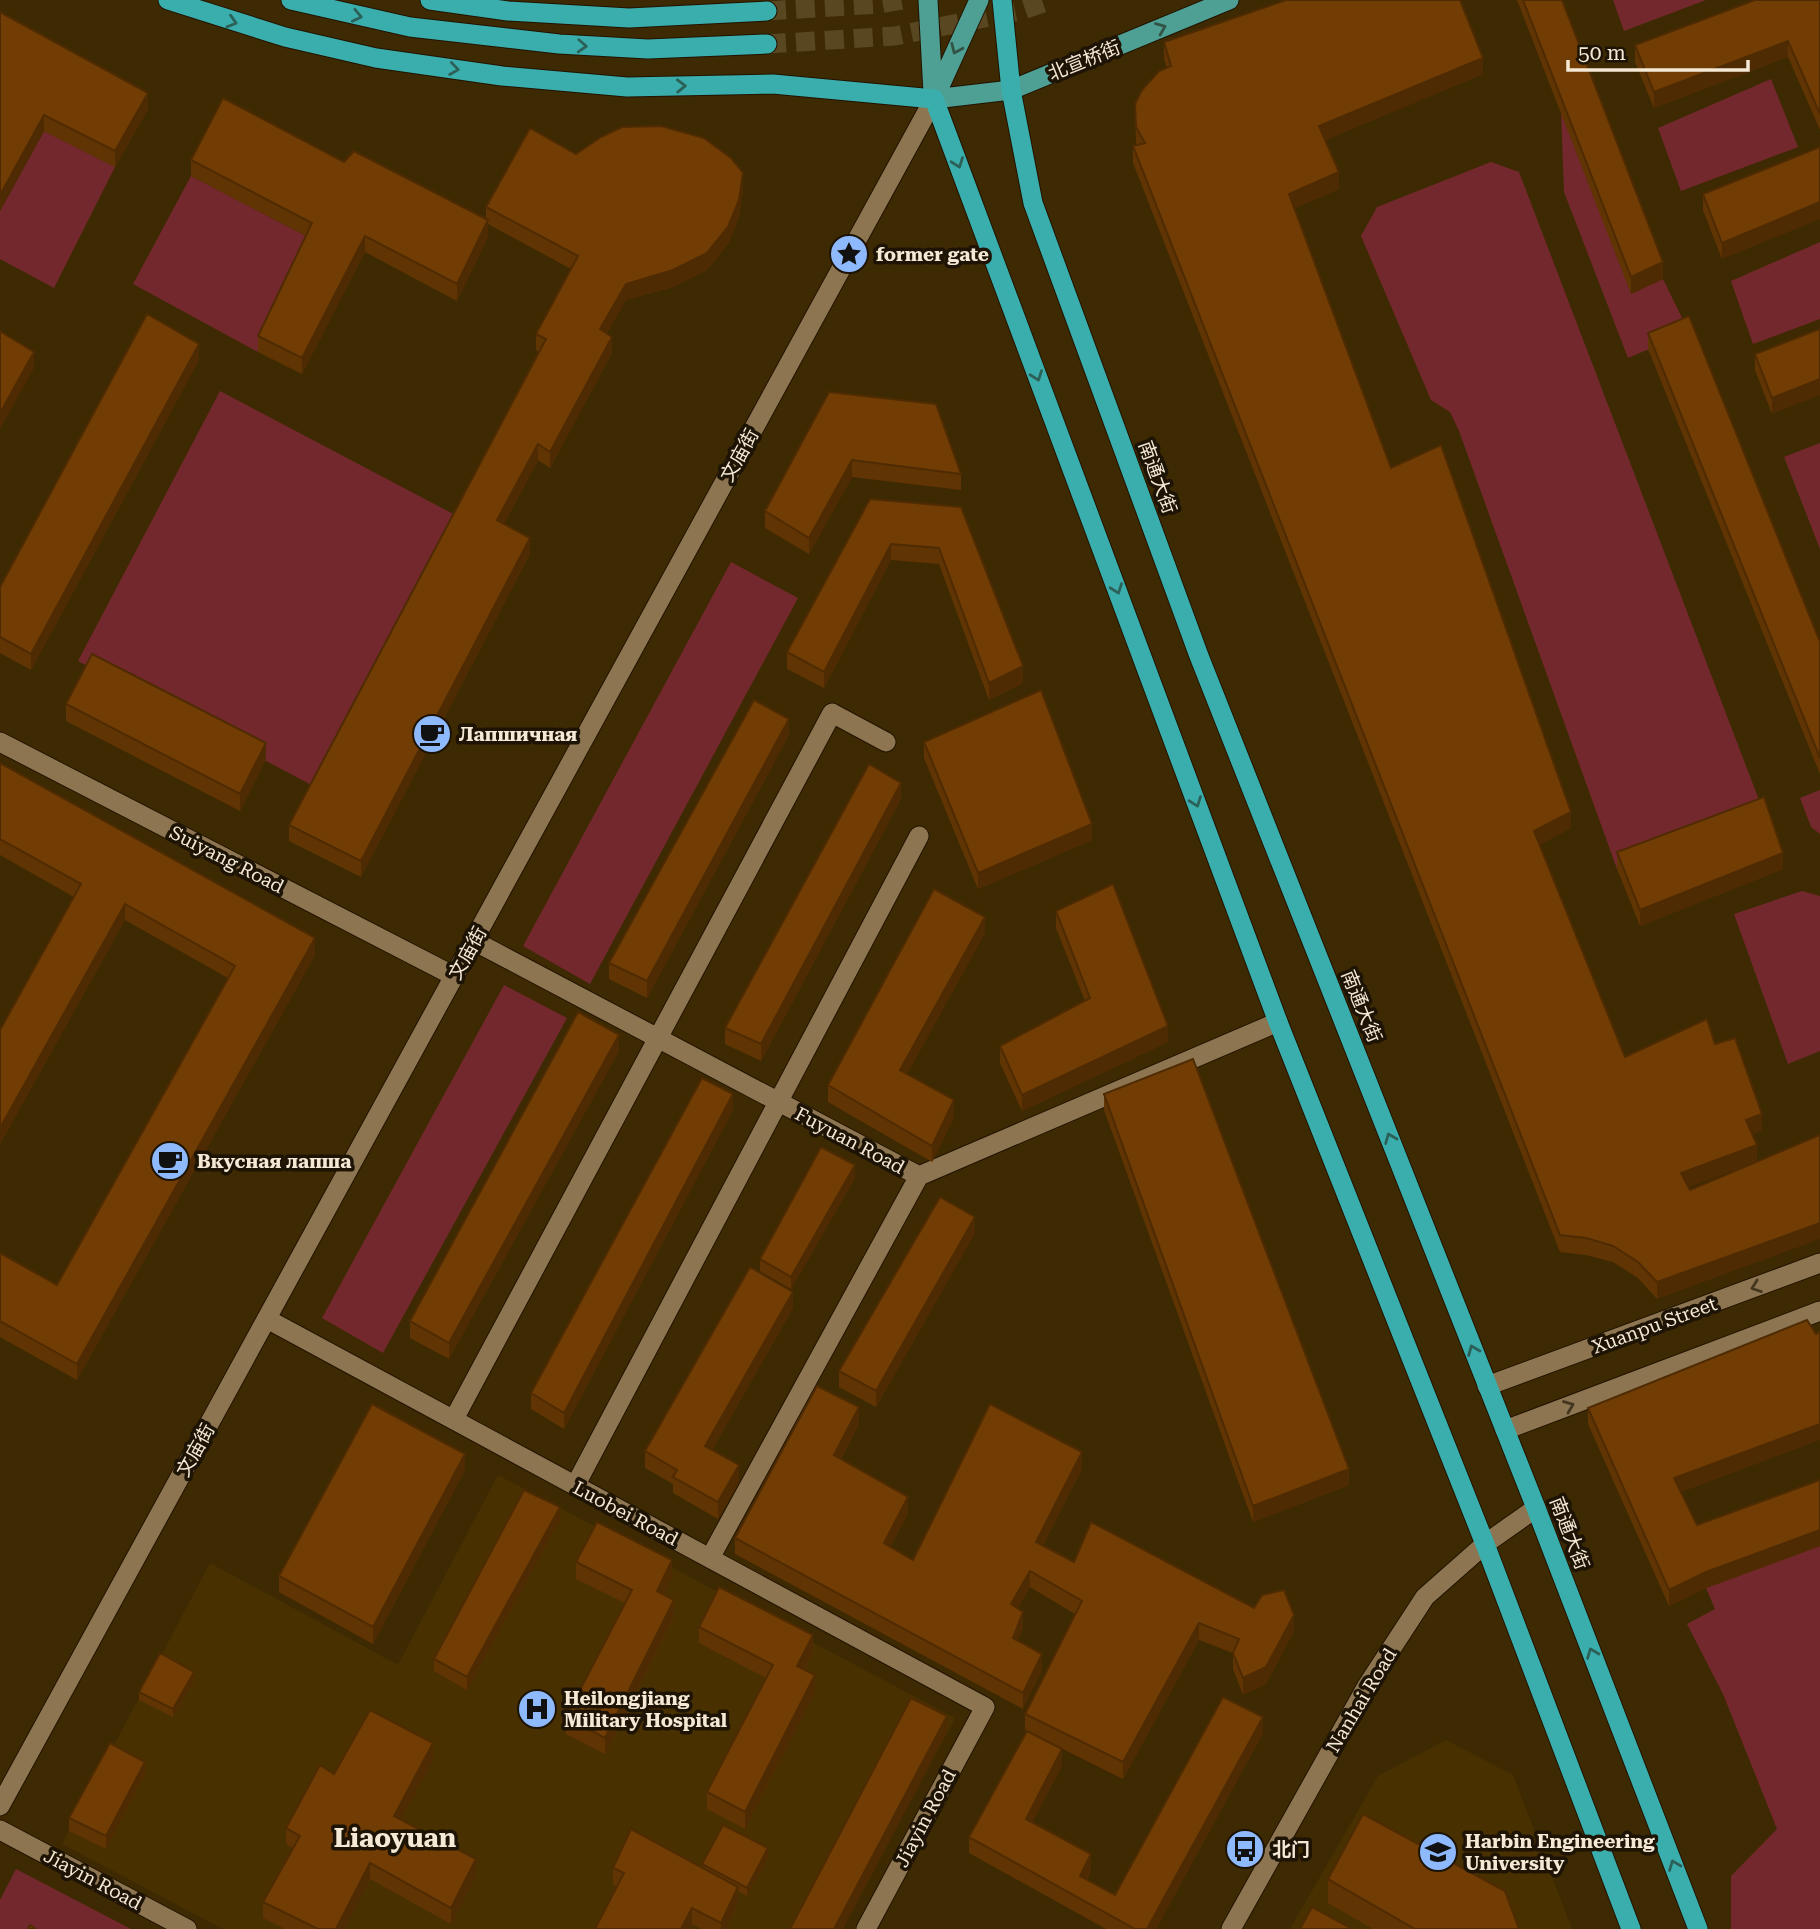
<svg xmlns="http://www.w3.org/2000/svg" width="1820" height="1929" viewBox="0 0 1820 1929" font-family="'Roboto Serif','Noto Sans SC',serif">
  <style>
    .built { fill: #483000 }
    .green { fill: #73282d }
    .lines { fill: none; stroke-linecap: round; stroke-linejoin: round }
    .primary-tunnel { stroke: #594722; stroke-width: 19; stroke-dasharray: 19 10; stroke-linecap: butt }
    .minor-casing { stroke: #211300; stroke-width: 21 }
    .tertiary-casing { stroke: #211300; stroke-width: 21 }
    .secondary-casing { stroke: #211300; stroke-width: 21 }
    .primary-casing { stroke: #211300; stroke-width: 21 }
    .trunk-casing { stroke: #211300; stroke-width: 21 }
    .minor { stroke: #8c7550; stroke-width: 19 }
    .tertiary { stroke: #8c7550; stroke-width: 19 }
    .secondary { stroke: #8c7550; stroke-width: 19 }
    .primary { stroke: #4ea095; stroke-width: 19 }
    .trunk { stroke: #3aaeac; stroke-width: 19 }
    .wall { fill: #613403; fill-rule: evenodd }
    .shaded-wall { fill: #4f2b03 }
    .building { fill: #713d04; stroke: #4f2b03; stroke-width: 2 }
    .oneway { stroke: #2c6159 }
    .oneway2 { stroke: #335346 }
    .oneway3 { stroke: #443620 }
    .labels { text-anchor: middle; stroke-width: 7; stroke-linejoin: round; paint-order: stroke }
    .street-label { font-size: 19px; fill: #f5e9d5; stroke: #1d1406 }
    .poi-label { font-size: 19px; font-weight: bold; fill: #f5e9d5; stroke: #1d1406; text-anchor: start }
    .district-label { font-size: 26px; font-weight: bold; fill: #f5e9d5; stroke: #1d1406 }
  </style>
  <rect width="100%" height="100%" fill="#3e2a02"/>
  <path class="built" d="M498,1475L955,1718L843,1929H223L62,1844L210,1563L398,1665Z
    M1446,1740L1513,1775L1572,1929H1290L1378,1776Z"/>
  <path class="green" d="M1613,0H1706L1624,31Z
    M1771,79L1798,147L1681,191L1658,128Z
    M1561,112L1631,293L1663,279L1689,332L1628,358L1564,192Z
    M44,131L115,167L54,288L0,259V211Z
    M1491,162L1519,172L1764,813L1617,869L1459,431L1450,412L1431,400L1361,236L1377,207Z
    M191,176L312,239L258,352L133,284Z
    M1820,242V319L1753,344L1731,281Z
    M220,391L459,517L317,788L78,661Z
    M1820,443V549L1784,457Z
    M731,562L798,598L590,984L523,946Z
    M1820,790V834L1811,827L1800,798Z
    M1802,891L1820,896V1051L1788,1064L1734,914Z
    M504,985L567,1018L383,1353L322,1318Z
    M1820,1546V1929H1731V1876L1777,1829L1723,1694L1687,1624L1715,1609L1706,1588Z
    M16,1869L131,1929H0V1900Z"/>
  <g class="lines">
    <path class="primary-tunnel" d="M767,11L880,4L902,0
      M767,44L895,36L1023,10L1052,0"/>
    <defs>
      <path id="minor" d="M0,742L454,976
        M474,941L919,1176L1278,1022
        M267,1319L985,1707L866,1929
        M454,1419L832,713L886,742
        M575,1486L919,836
        M710,1558L919,1176
        M0,1830L187,1929
        M1231,1929L1367,1686L1425,1597L1485,1544L1536,1508"/>
      <path id="tertiary" d="M1487,1386L1820,1263
        M1505,1430L1820,1311"/>
      <path id="secondary" d="M0,1806L934,99"/>
      <path id="primary" d="M928,0L933,93
        M934,99L1011,90L1229,0
        M934,99L979,0"/>
      <path id="trunk" d="M168,0L285,37L376,58L502,76L627,87L773,84L934,99L1278,1022L1485,1544L1631,1929
        M291,0L410,27L559,44L648,49L767,44
        M430,0L508,11L629,18L767,11
        M1002,0L1011,90L1033,203L1199,656L1536,1508L1698,1929"/>
    </defs>
    <use href="#minor" class="minor-casing"/>
    <use href="#tertiary" class="tertiary-casing"/>
    <use href="#secondary" class="secondary-casing"/>
    <use href="#primary" class="primary-casing"/>
    <use href="#trunk" class="trunk-casing"/>
    <use href="#minor" class="minor"/>
    <use href="#tertiary" class="tertiary"/>
    <use href="#secondary" class="secondary"/>
    <use href="#primary" class="primary"/>
    <use href="#trunk" class="trunk"/>
  </g>
  <path class="wall" d="M1517,0H1562L1663,279L1631,294Z
    M1820,0V130L1788,57L1654,108L1635,62V45Z
    M0,12L148,109L115,167L44,131Z
    M1164,42L1483,74L1325,140L1339,189L1294,208L1391,468L1571,828L1539,845L1625,1057L1715,1044L1762,1130L1752,1134L1757,1162L1657,1299L1638,1278L1613,1262L1586,1255L1560,1252L1133,163V146L1137,145L1136,144L1135,104L1167,68L1164,59ZM1756,1162L1690,1190L1688,1187L1704,1181Z
    M1820,147L1722,259L1703,210V194Z
    M576,154L743,190L739,217L728,244L707,270L673,287L626,300L607,333L612,353L550,468L538,460L504,524L530,554L361,877L289,841V825L539,352L536,350V334L571,269L488,224V237L457,301L365,252L302,374L258,352V336L306,236L191,176V160L344,162L486,220V207Z
    M1820,329L1772,414L1755,370V354Z
    M1648,333L1820,642V774L1648,349Z
    M199,360L31,670L0,653V587Z
    M829,392L961,474V490L852,477L809,554L765,528V511Z
    M870,499L961,507L1023,683L989,700L939,564L891,560L824,688L787,669V652Z
    M66,704L266,759L240,811L66,721Z
    M789,735L647,998L609,979V963Z
    M924,742L1092,840L978,889L924,758Z
    M0,763L315,955L77,1380L0,1337V1253L57,1285L228,978L125,920L0,1144V1030L74,897L0,855Z
    M901,799L761,1061L725,1044V1028Z
    M1617,852L1783,869L1640,926L1617,869Z
    M1056,911L1168,1042L1022,1111L1000,1063V1046L1085,1001L1056,928Z
    M985,933L907,1074L954,1117L932,1162L828,1102V1085Z
    M619,1051L449,1359L410,1338V1321Z
    M1104,1094L1349,1485L1253,1522L1104,1110Z
    M733,1110L564,1429L531,1409V1393Z
    M855,1178L791,1289L760,1271V1259Z
    M975,1233L876,1407L839,1387V1371Z
    M793,1308L712,1450L739,1482L718,1519L673,1493V1484L645,1468V1451Z
    M1588,1408L1681,1492L1697,1525L1820,1480V1546L1706,1588L1669,1606L1588,1424Z
    M859,1424L841,1459L908,1514L890,1547L913,1560L1082,1469L1043,1545L1074,1562L1294,1631L1266,1684L1243,1695L1233,1669V1653L1199,1640L1123,1779L1025,1730V1714L1075,1614L1030,1587L1018,1608L1023,1628L1018,1641L1042,1670L1023,1709L735,1554V1538Z
    M465,1470L373,1644L279,1592V1576Z
    M560,1520L467,1690L434,1671V1659Z
    M576,1562L672,1577L663,1595L674,1616L605,1754L566,1734V1717L625,1603L576,1579Z
    M699,1627L813,1652L804,1670L815,1691L745,1829L707,1809V1792L766,1678L699,1643Z
    M194,1681L173,1717L139,1700V1692Z
    M1263,1733L1156,1929H1106L969,1853V1837L1062,1766L1032,1822L1091,1871L1087,1880L1115,1895Z
    M433,1760L401,1819L476,1875L451,1924L370,1879L344,1929H285L263,1918V1902L293,1848L286,1844V1828L334,1774Z
    M145,1774L106,1849L69,1831V1818Z
    M768,1857L747,1896L738,1891V1903L726,1929H702L692,1924L689,1929H595L617,1887L613,1884V1868L702,1867V1864Z
    M1328,1879L1519,1929H1373L1328,1903Z"/>
  <path class="shaded-wall" d="M1788,41V57L1654,108V92Z
    M1483,58V74L1319,143V126Z
    M148,93V109L115,167V151Z
    M44,115V131L0,211V195Z
    M1339,172V189L1289,211V194Z
    M743,173V190L739,217L728,244L707,270L673,287L626,300L600,346V329L626,284Z
    M1820,202V219L1722,259V243Z
    M488,220V237L457,301V284Z
    M365,236V252L302,374V358Z
    M1663,262V279L1631,294V277Z
    M612,337V353L550,468V452Z
    M199,344V360L31,670V654Z
    M34,352V368L0,429V413Z
    M1820,379V395L1772,414V398Z
    M538,444V460L497,537V520Z
    M852,460V477L809,554V538Z
    M530,538V554L361,877V861Z
    M891,544V560L824,688V672Z
    M1023,666V683L989,700V683Z
    M789,719V735L647,998V981Z
    M266,743V759L240,811V794Z
    M901,783V799L761,1061V1044Z
    M1571,812V828L1534,848V831Z
    M1092,824V840L978,889V873Z
    M1783,853V869L1640,926V910Z
    M125,904V920L0,1144V1128Z
    M985,917V933L900,1087V1070Z
    M315,938V955L77,1380V1364Z
    M1168,1026V1042L1022,1111V1095Z
    M619,1035V1051L449,1359V1343Z
    M733,1094V1110L564,1429V1413Z
    M954,1100V1117L932,1162V1146Z
    M1762,1114V1130L1746,1137V1120Z
    M1757,1145V1162L1681,1189V1173Z
    M855,1165V1178L791,1289V1277Z
    M975,1217V1233L876,1407V1391Z
    M1820,1223V1239L1657,1299V1282Z
    M793,1292V1308L705,1462V1446Z
    M859,1407V1424L834,1471V1455Z
    M1820,1424V1440L1674,1495V1478Z
    M1082,1452V1469L1036,1558V1542Z
    M465,1454V1470L373,1644V1627Z
    M739,1465V1482L718,1519V1502Z
    M1349,1469V1485L1253,1522V1506Z
    M908,1497V1514L884,1559V1543Z
    M560,1507V1520L467,1690V1677Z
    M1820,1530V1546L1706,1588L1669,1606V1590L1706,1572Z
    M672,1560V1577L657,1608V1591Z
    M1030,1571V1587L1011,1620V1604Z
    M674,1600V1616L605,1754V1738Z
    M1023,1612V1628L1013,1655V1638Z
    M1294,1615V1631L1266,1684L1243,1695V1678Z
    M1199,1623V1640L1123,1779V1762Z
    M813,1635V1652L797,1682V1666Z
    M1042,1654V1670L1023,1709V1693Z
    M194,1672V1681L173,1717V1709Z
    M815,1675V1691L745,1829V1812Z
    M947,1716V1732L843,1929H834Z
    M1263,1717V1733L1156,1929H1147Z
    M433,1743V1760L394,1832V1816Z
    M1062,1749V1766L1026,1835V1819Z
    M145,1762V1774L106,1849V1836Z
    M768,1848V1857L747,1896V1888Z
    M1091,1854V1871L1080,1893V1876Z
    M476,1859V1875L451,1924V1908Z
    M370,1863V1879L344,1929H336Z
    M738,1887V1903L726,1929H721V1923Z
    M692,1908V1924L689,1929H681Z"/>
  <path class="building" d="M1286,0H1460L1483,58L1319,126L1339,172L1289,194L1391,468L1441,445L1571,812L1534,831L1625,1057L1707,1019L1715,1044L1735,1038L1762,1114L1746,1120L1757,1145L1681,1173L1690,1190L1820,1135V1223L1657,1282L1638,1262L1613,1246L1586,1238L1560,1235L1133,146L1145,143L1136,127L1135,104L1142,90L1159,71L1171,66L1164,42Z
    M1523,0H1562L1663,262L1631,277Z
    M1755,0H1820V114L1788,41L1654,92L1635,45Z
    M0,12L148,93L115,151L44,115L0,195Z
    M223,98L344,162L354,151L488,220L457,284L365,236L302,358L258,336L312,223L191,160Z
    M661,126L704,138L731,158L743,173L739,200L728,227L707,253L673,270L626,284L600,329L612,337L550,452L538,444L497,520L530,538L361,861L289,825L546,339L536,334L578,256L486,207L530,128L576,154L601,137L622,127Z
    M1820,147V202L1722,243L1703,194Z
    M147,314L199,344L31,654L0,637V587Z
    M1689,316L1820,642V758L1648,333Z
    M1820,329V379L1772,398L1755,354Z
    M0,331L34,352L0,413Z
    M829,392L936,404L961,474L852,460L809,538L765,511Z
    M870,499L961,507L1023,666L989,683L939,548L891,544L824,672L787,652Z
    M92,654L266,743L240,794L66,704Z
    M1041,690L1092,824L978,873L924,742Z
    M754,700L789,719L647,981L609,963Z
    M0,763L315,938L77,1364L0,1321V1253L57,1285L235,966L125,904L0,1128V1030L81,884L0,839Z
    M869,764L901,783L761,1044L725,1028Z
    M1764,797L1783,853L1640,910L1617,852Z
    M1113,884L1168,1026L1022,1095L1000,1046L1090,998L1056,911Z
    M934,889L985,917L900,1070L954,1100L932,1146L828,1085Z
    M578,1012L619,1035L449,1343L410,1321Z
    M1193,1059L1349,1469L1253,1506L1104,1094Z
    M702,1078L733,1094L564,1413L531,1393Z
    M821,1147L855,1165L791,1277L760,1259Z
    M940,1197L975,1217L876,1391L839,1371Z
    M750,1267L793,1292L705,1446L739,1465L718,1502L673,1477L677,1470L645,1451Z
    M1807,1320L1816,1334L1820,1332V1424L1674,1478L1697,1525L1820,1480V1530L1706,1572L1669,1590L1588,1408Z
    M817,1386L859,1407L834,1455L908,1497L884,1543L913,1560L990,1404L1082,1452L1036,1542L1074,1562L1091,1522L1254,1608L1262,1595L1284,1590L1294,1615L1266,1667L1243,1678L1233,1653L1239,1639L1199,1623L1123,1762L1025,1714L1082,1601L1030,1571L1011,1604L1023,1612L1013,1638L1042,1654L1023,1693L735,1538Z
    M372,1404L465,1454L373,1627L279,1576Z
    M524,1490L560,1507L467,1677L434,1659Z
    M597,1522L672,1560L657,1591L674,1600L605,1738L566,1717L632,1590L576,1562Z
    M719,1587L813,1635L797,1666L815,1675L745,1812L707,1792L773,1665L699,1627Z
    M160,1653L194,1672L173,1709L139,1692Z
    M1223,1697L1263,1717L1147,1929H1135L969,1837L1027,1731L1062,1749L1026,1819L1091,1854L1080,1876L1115,1895Z
    M911,1698L947,1716L834,1929H790Z
    M370,1710L433,1743L394,1816L476,1859L451,1908L370,1863L336,1929H318L263,1902L300,1836L286,1828L320,1765L334,1774Z
    M110,1743L145,1762L106,1836L69,1818Z
    M1363,1814L1505,1891L1519,1929H1415L1328,1879Z
    M723,1825L768,1848L747,1888L702,1864Z
    M631,1829L738,1887L721,1923L692,1908L681,1929H595L624,1873L613,1868Z
    M1312,1907L1349,1927L1348,1929H1300Z
    M30,1925L36,1929H28Z"/>
  <defs><path id="oneway-chevron" d="M-2-3.5L2.5 0L-2 3.5" fill="none" stroke-width="1.6" stroke-linecap="round" stroke-linejoin="round" transform="scale(1.75)"/></defs>
  <g class="oneway">
    <use href="#oneway-chevron" transform="translate(357 16) rotate(12)"/>
    <use href="#oneway-chevron" transform="translate(232 22) rotate(17)"/>
    <use href="#oneway-chevron" transform="translate(582 46) rotate(3)"/>
    <use href="#oneway-chevron" transform="translate(454 69) rotate(8)"/>
    <use href="#oneway-chevron" transform="translate(681 86) rotate(-1)"/>
    <use href="#oneway-chevron" transform="translate(958 163) rotate(70)"/>
    <use href="#oneway-chevron" transform="translate(1037 376) rotate(70)"/>
    <use href="#oneway-chevron" transform="translate(1117 589) rotate(70)"/>
    <use href="#oneway-chevron" transform="translate(1196 802) rotate(70)"/>
    <use href="#oneway-chevron" transform="translate(1390 1138) rotate(-112)"/>
    <use href="#oneway-chevron" transform="translate(1473 1350) rotate(-112)"/>
    <use href="#oneway-chevron" transform="translate(1592 1653) rotate(-111)"/>
    <use href="#oneway-chevron" transform="translate(1674 1865) rotate(-111)"/>
  </g>
  <g class="oneway2">
    <use href="#oneway-chevron" transform="translate(1161 28) rotate(-22)"/>
    <use href="#oneway-chevron" transform="translate(956 49) rotate(114)"/>
  </g>
  <g class="oneway3">
    <use href="#oneway-chevron" transform="translate(1756 1287) rotate(160)"/>
    <use href="#oneway-chevron" transform="translate(1569 1406) rotate(-21)"/>
  </g>
  <defs>
    <symbol id="sight-disc" viewBox="-11 -11 22 22"><circle r="9.5" fill="#8eb9fd" stroke="#1d1406"/><path d="M0-6L1.8-2.2L6-1.7L2.9 1.2L3.7 5.4L0 3.3L-3.7 5.4L-2.9 1.2L-6-1.7L-1.8-2.2Z" fill="#111"/></symbol>
    <symbol id="cafe-disc" viewBox="-11 -11 22 22"><circle r="9.5" fill="#8eb9fd" stroke="#1d1406"/><path d="M-5.5-4.5H6V0H3Q3 3.5 0 3.5H-2.5Q-5.5 3.5-5.5 0ZM3-3.2v2h1.7v-2ZM-6 4.5H4V6H-6Z" fill="#111"/></symbol>
    <symbol id="hospital-disc" viewBox="-11 -11 22 22"><circle r="9.5" fill="#8eb9fd" stroke="#1d1406"/><path d="M-5-5h3v3.5h4V-5h3V5h-3V1.5h-4V5h-3Z" fill="#111"/></symbol>
    <symbol id="bus-disc" viewBox="-11 -11 22 22"><circle r="9.5" fill="#8eb9fd" stroke="#1d1406"/><path d="M-5-6H5V4H4V6H2V4H-2V6H-4V4H-5ZM-3.5-4V0h7V-4ZM-3.5 1.2v1.5H-2V1.2ZM2 1.2v1.5H3.5V1.2Z" fill="#111"/></symbol>
    <symbol id="university-disc" viewBox="-11 -11 22 22"><circle r="9.5" fill="#8eb9fd" stroke="#1d1406"/><path d="M0-5L7-2L0 1L-7-2ZM-4 1L0 2.5L4 1V4Q0 6-4 4Z" fill="#111"/></symbol>
  </defs>
  <g fill-rule="evenodd">
    <use href="#sight-disc" x="827" y="232" width="44" height="44"/>
    <use href="#cafe-disc" x="410" y="712" width="44" height="44"/>
    <use href="#cafe-disc" x="148" y="1139" width="44" height="44"/>
    <use href="#hospital-disc" x="515" y="1687" width="44" height="44"/>
    <use href="#bus-disc" x="1223" y="1827" width="44" height="44"/>
    <use href="#university-disc" x="1416" y="1830" width="44" height="44"/>
  </g>
  <g class="labels">
    <g class="street-label">
      <text transform="translate(1084 60) rotate(-22)" y="7">北宣桥街</text>
      <text transform="translate(739 455) rotate(-61)" y="7">文庙街</text>
      <text transform="translate(1158 477) rotate(70)" y="7">南通大街</text>
      <text transform="translate(227 859) rotate(27)" y="7">Suiyang Road</text>
      <text transform="translate(467 953) rotate(-61)" y="7">文庙街</text>
      <text transform="translate(1362 1006) rotate(68)" y="7">南通大街</text>
      <text transform="translate(850 1140) rotate(28)" y="7">Fuyuan Road</text>
      <text transform="translate(1654 1325) rotate(-20)" y="7">Xuanpu Street</text>
      <text transform="translate(195 1450) rotate(-61)" y="7">文庙街</text>
      <text transform="translate(626 1513) rotate(28)" y="7">Luobei Road</text>
      <text transform="translate(1570 1533) rotate(69)" y="7">南通大街</text>
      <text transform="translate(1361 1700) rotate(-59)" y="7">Nanhai Road</text>
      <text transform="translate(925 1818) rotate(-62)" y="7">Jiayin Road</text>
      <text transform="translate(93 1879) rotate(28)" y="7">Jiayin Road</text>
    </g>
    <g class="poi-label">
      <text x="876" y="261">former gate</text>
      <text x="459" y="741">Лапшичная</text>
      <text x="197" y="1168">Вкусная лапша</text>
      <text x="564" y="1705">Heilongjiang<tspan x="564" dy="22">Military Hospital</tspan></text>
      <text x="1465" y="1848">Harbin Engineering<tspan x="1465" dy="22">University</tspan></text>
      <text x="1272" y="1856">北门</text>
    </g>
    <g class="district-label">
      <text x="395" y="1847">Liaoyuan</text>
    </g>
  </g>
  <path d="M1568 60v10h180v-10" fill="none" stroke="#f5e9d5" stroke-width="3.5"/>
  <text x="1578" y="60" font-size="21" fill="#f5e9d5" stroke="#1d1406" stroke-width="5" paint-order="stroke">50 m</text>
</svg>
